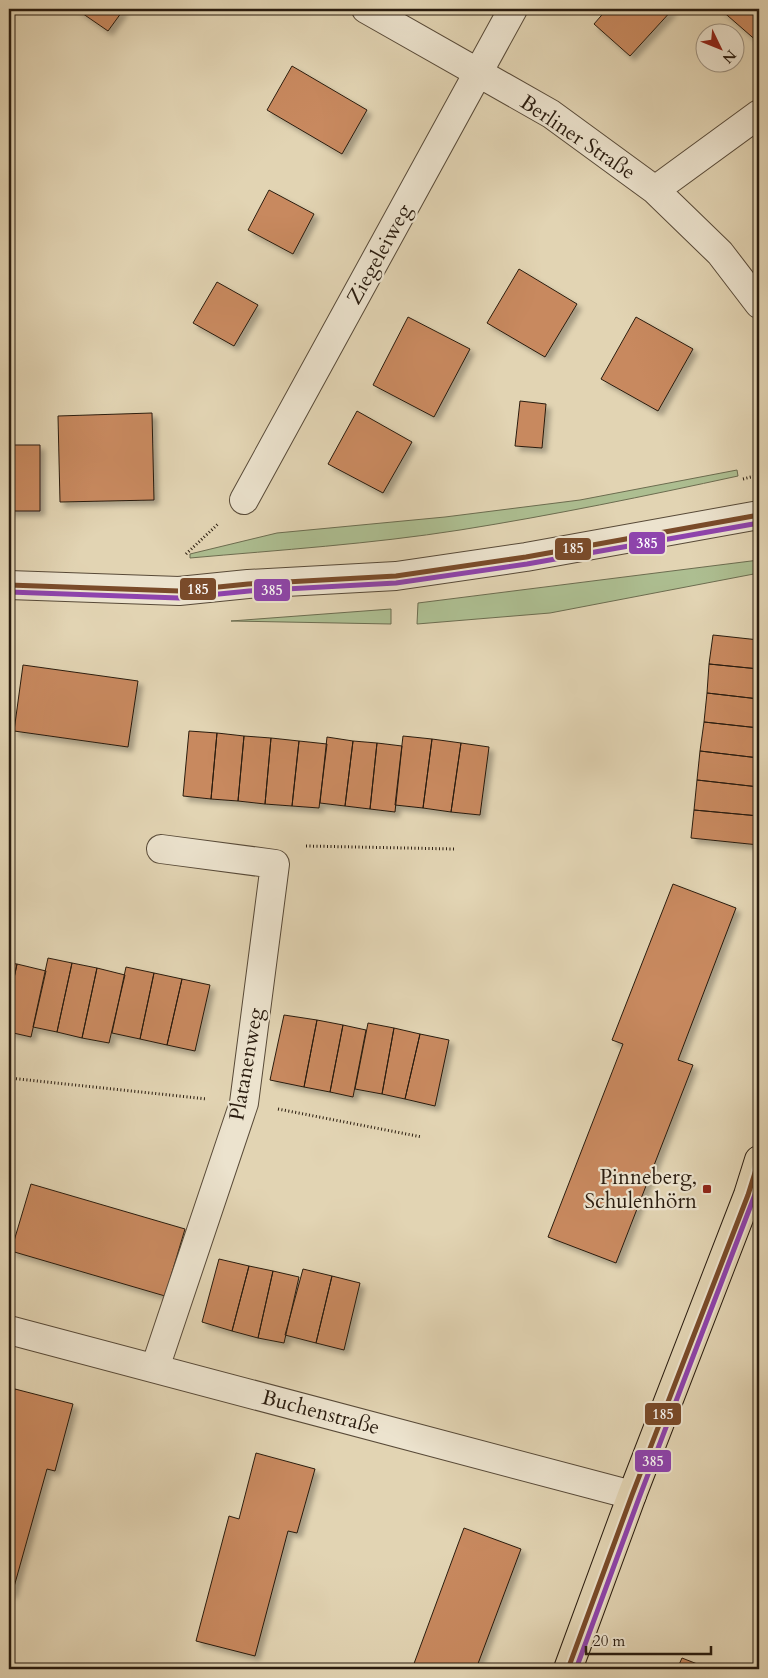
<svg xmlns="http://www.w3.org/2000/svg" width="768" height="1678" viewBox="0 0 768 1678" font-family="Cardo,serif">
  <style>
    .green { fill: #adbe91; stroke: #6c6d50 }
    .building { fill: #c8895f; stroke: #2a1c0f; filter: url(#shadow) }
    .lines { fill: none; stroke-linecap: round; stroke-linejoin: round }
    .minor-casing { stroke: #584a38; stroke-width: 30 }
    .major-casing { stroke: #2a1c0f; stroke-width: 30 }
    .path { stroke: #2a1c0f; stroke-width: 3; stroke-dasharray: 1 2.5; stroke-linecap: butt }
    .minor { stroke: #ece3ce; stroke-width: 28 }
    .major { stroke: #e2d4b3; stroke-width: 28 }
    .bus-1-casing { stroke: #ece3ce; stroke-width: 9 }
    .bus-2-casing { stroke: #ece3ce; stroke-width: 9 }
    .bus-1 { stroke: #7a4b2a; stroke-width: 5 }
    .bus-2 { stroke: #8e44ad; stroke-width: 5 }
    .poi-dot { fill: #8f2418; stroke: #ece3ce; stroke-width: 2 }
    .labels { text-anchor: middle; stroke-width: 4.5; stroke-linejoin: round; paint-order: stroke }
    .street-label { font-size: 21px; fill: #2a1c0f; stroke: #ece3ce }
    .poi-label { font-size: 21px; fill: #2a1c0f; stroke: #ece3ce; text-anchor: end }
    .line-badge { stroke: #ece3ce; stroke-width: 2 }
    .badge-label { font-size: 14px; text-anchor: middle; font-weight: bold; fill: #fff }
  </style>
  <defs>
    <filter id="shadow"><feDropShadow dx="4.5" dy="4.5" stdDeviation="2.5" flood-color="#0004"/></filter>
  </defs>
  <rect width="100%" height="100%" fill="#e2d4b3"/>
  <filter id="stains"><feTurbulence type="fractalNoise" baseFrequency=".004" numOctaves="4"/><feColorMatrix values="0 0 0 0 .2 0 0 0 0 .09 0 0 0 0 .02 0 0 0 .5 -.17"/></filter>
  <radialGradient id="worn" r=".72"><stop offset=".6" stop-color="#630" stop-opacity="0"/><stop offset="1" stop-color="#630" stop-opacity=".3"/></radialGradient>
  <path class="green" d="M737,470L738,476C646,496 554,515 460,530C371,544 280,550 190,558V554L277,533L445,517L580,500Z
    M759,560V573L550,613L417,624L418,603Z
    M391,609V624L231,621Z"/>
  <path class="building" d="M76,9H124L108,31Z
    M607,9H673L630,56L594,24Z
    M720,9H759V43Z
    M292,66L367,110L342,154L267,110Z
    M269,190L314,214L293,254L248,230Z
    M519,269L577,304L545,357L487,323Z
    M217,282L258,305L234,346L193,323Z
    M408,317L470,349L434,417L373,385Z
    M636,317L693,349L658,411L601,379Z
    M520,401L546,404L542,448L515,446Z
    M357,411L412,442L383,493L328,464Z
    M152,413L154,500L60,502L58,416Z
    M9,445H40V511H9Z
    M713,635L759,640V669L709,664Z
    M709,664L759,669V699L707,693Z
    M23,665L138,681L128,747L14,731Z
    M707,693L759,699V728L704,722Z
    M704,722L759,728V758L700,751Z
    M189,731L217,733L211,799L183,796Z
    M217,733L244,736L238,801L211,799Z
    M244,736L271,738L265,804L238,801Z
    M403,736L432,739L423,808L395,805Z
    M327,737L353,741L345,806L320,803Z
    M271,738L299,741L292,806L265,804Z
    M432,739L461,743L451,812L423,808Z
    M299,741L327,744L319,808L292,806Z
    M353,741L377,743L370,809L345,806Z
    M377,743L402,746L395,812L370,809Z
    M461,743L489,747L480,815L451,812Z
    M700,751L759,758V787L697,780Z
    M697,780L759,787V816L694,810Z
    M694,810L759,816V845L691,838Z
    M673,884L736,908L678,1060L693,1065L616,1263L548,1237L623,1044L612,1040Z
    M48,958L72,963L57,1032L33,1027Z
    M9,963L17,964L9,1002Z
    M72,963L97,968L82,1038L57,1032Z
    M17,964L46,971L31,1037L9,1032V1002Z
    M126,967L154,973L140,1039L112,1033Z
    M97,968L125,975L109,1043L82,1038Z
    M154,973L182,979L167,1045L140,1039Z
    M182,979L210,985L195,1051L167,1045Z
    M284,1015L317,1020L304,1087L270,1080Z
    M317,1020L343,1025L330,1092L304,1087Z
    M368,1023L394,1028L382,1094L355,1089Z
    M343,1025L366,1030L353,1097L330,1092Z
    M394,1028L420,1034L405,1099L382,1094Z
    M420,1034L449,1040L435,1106L405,1099Z
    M31,1184L185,1229L165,1296L11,1251Z
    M219,1259L249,1266L232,1331L202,1322Z
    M249,1266L273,1271L258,1338L232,1331Z
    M303,1269L332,1276L316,1343L285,1335Z
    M273,1271L299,1277L284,1343L258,1338Z
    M332,1276L360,1283L344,1350L316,1343Z
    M15,1389L73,1404L55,1471L47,1469L12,1594L9,1593V1413Z
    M256,1453L315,1469L297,1533L288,1531L255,1656L196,1641L229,1516L239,1519Z
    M464,1528L521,1549L476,1669H412Z
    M682,1658L710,1669H677Z"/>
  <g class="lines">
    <defs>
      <path id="minor" d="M366,9L551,114L655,190L720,253L759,304
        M655,190L759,114
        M244,500L513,9
        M9,585L179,591L248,584L396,576L526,557L759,515
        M9,1330L632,1495
        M155,1368L244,1103L275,864L161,849"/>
      <path id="major" d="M568,1669L632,1495L748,1195L759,1160"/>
    </defs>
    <use href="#minor" class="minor-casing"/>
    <use href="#major" class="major-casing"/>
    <path class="path" d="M743,479L759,475
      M186,554L218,524
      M306,846L455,849
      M9,1078L207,1099
      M278,1109L422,1137"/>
    <use href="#minor" class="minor"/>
    <use href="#major" class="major"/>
    <defs>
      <path id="bus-1" d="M9,585L179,591L248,584L396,576L526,557L759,515
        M568,1669L632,1495L748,1195L759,1160"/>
      <path id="bus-2" d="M9,592L179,598L249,591L396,583L527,564L759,523
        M576,1669L639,1498L759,1184"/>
    </defs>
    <use href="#bus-1" class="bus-1-casing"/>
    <use href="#bus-2" class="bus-2-casing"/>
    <use href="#bus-1" class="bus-1"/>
    <use href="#bus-2" class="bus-2"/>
  </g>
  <rect class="poi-dot" x="702" y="1184" width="10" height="10" rx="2.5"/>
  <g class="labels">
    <g class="street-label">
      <text transform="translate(578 137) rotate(34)" y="7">Berliner Straße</text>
      <text transform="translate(379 254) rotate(-61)" y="7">Ziegeleiweg</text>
      <text transform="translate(246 1064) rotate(-80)" y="7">Platanenweg</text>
      <text transform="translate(321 1412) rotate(15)" y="7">Buchenstraße</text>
    </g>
    <g class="poi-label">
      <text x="697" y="1184">Pinneberg,<tspan x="697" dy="24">Schulenhörn</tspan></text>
    </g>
  </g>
  <g class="line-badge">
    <rect x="628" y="531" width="38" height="24" rx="5" fill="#8e44ad"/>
    <rect x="554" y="537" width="38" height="24" rx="5" fill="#7a4b2a"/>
    <rect x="179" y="577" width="38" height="24" rx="5" fill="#7a4b2a"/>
    <rect x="253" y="578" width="38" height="24" rx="5" fill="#8e44ad"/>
    <rect x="644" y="1402" width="38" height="24" rx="5" fill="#7a4b2a"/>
    <rect x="634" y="1449" width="38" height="24" rx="5" fill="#8e44ad"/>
  </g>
  <g class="badge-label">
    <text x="647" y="548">385</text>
    <text x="573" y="553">185</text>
    <text x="198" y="594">185</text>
    <text x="272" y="595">385</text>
    <text x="663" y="1419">185</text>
    <text x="653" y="1466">385</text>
  </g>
  <rect width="768" height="1678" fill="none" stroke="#e2d4b3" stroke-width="30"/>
  <rect x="10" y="10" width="748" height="1658" fill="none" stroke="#2a1c0f" stroke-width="2.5"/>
  <rect x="15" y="15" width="738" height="1648" fill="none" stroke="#2a1c0f"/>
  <g transform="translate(720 48) rotate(133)"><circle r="24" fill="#ece3ce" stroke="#9e9382"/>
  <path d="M0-4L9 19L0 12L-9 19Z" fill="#8f2418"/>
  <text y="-8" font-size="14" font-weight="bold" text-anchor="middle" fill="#2a1c0f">N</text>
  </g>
  <path d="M586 1646v8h125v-8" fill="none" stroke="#2a1c0f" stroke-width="2.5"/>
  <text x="593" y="1646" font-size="15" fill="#2a1c0f" stroke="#ece3ce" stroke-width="4" paint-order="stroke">20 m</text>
  <rect width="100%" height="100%" filter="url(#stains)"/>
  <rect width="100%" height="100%" fill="url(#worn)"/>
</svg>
